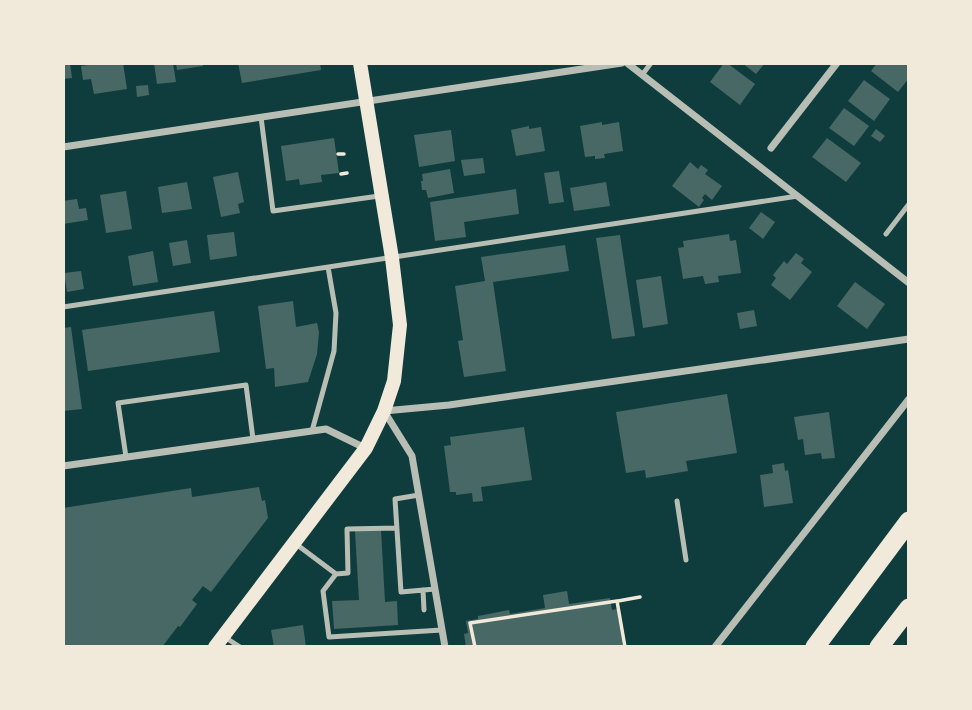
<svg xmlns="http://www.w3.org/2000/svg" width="972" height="710" viewBox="0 0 972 710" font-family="Lato,sans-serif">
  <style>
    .building { fill: #486865 }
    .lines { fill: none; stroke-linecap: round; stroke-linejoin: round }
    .path { stroke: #f1e9da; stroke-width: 3.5 }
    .service { stroke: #b8beb3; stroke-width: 5 }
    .minor { stroke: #b8beb3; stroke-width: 7 }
    .secondary { stroke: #f1e9da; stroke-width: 14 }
    .motorway { stroke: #f1e9da; stroke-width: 19 }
  </style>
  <rect width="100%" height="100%" fill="#0f3d3e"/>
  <path class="building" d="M63,63H70L72,78L63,79Z
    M104,63H123L127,89L94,94L91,79L83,80L81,66Z
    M154,63H173L176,82L157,84Z
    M176,63H202L203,66L177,70Z
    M238,63H320L321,70L242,83Z
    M724,63H727L755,84L740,105L710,82Z
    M742,63H765L756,74Z
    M877,63H905L909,66V78L898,92L871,71Z
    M864,80L890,99L874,121L848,101Z
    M148,85L149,95L137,97L136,86Z
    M844,108L869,126L854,146L829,128Z
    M602,122V125L619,122L623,151L604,154L605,158L595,159V156L585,157L580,126Z
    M529,126V129L541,127L545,151L516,156L511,130Z
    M876,129L885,136L880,142L871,136Z
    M451,130L455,161L419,167L414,135Z
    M334,138L339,173L321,175L322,182L300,185L299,179L286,181L281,146Z
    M827,138L861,163L846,182L812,157Z
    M483,158L485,173L464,176L461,160Z
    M690,162L698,169L701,165L708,170L705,174L722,186L712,200L705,194L702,198L704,200L699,207L672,186Z
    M450,169L454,193L428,198L426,190H422L421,181H423L422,174Z
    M559,171L564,202L549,204L544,173Z
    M238,172L244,202L238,204L240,213L221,217L213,177Z
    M187,182L192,209L162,213L158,187Z
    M606,182L610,206L574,211L570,188Z
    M516,189L519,214L464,222L466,237L435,241L430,202Z
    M126,191L132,229L106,233L100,195Z
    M77,199L79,209L86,208L88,220L63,224V201Z
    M761,212L775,222L763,239L749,228Z
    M234,232L237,256L210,260L207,235Z
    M729,234L730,241L736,240L741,273L718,276L719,282L705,284L703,276L683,279L678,248L684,247L683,241Z
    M620,235L635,336L612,339L596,238Z
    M187,240L191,263L173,266L169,243Z
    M565,245L569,271L493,282L506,371L464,377L458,341L463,340L455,286L485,281L481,257Z
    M153,251L158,282L133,286L128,256Z
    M796,253L804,259L801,263L812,272L790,300L771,285L776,278L773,275L784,261L787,264Z
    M81,271L84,289L67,292L64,273Z
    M661,276L668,324L643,328L636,280Z
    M855,282L885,304L867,329L837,306Z
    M293,301L296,327L317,323L319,332L317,354L308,382L275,387L274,368L266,369L258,306Z
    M754,310L757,326L740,329L737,313Z
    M214,311L220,352L88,371L82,330Z
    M71,327L82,409L63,411V328Z
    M727,394L737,453L686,461L688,471L646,478L645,470L626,473L616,412Z
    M829,412L835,458L822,459L821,453L805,455L803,439L798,440L794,417Z
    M524,427L532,480L481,487L483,501L473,502L472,493L456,495V492H450L444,446L451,445L450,437Z
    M784,463L785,471L788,470L793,503L764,507L760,475L773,473L772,465Z
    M259,487L262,501L265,500L268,518L211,592L203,586L192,600L197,604L180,627L178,626L162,647H63V508L191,488L192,497Z
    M381,530L385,602L397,601L398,625L334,629L332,601L359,600L355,531Z
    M567,591L569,604L610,598L612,610L617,609L623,647H466L464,634L468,633L466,621L478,619V616L509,610L510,614L545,608L543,595Z
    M303,625L306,647H274L271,630Z"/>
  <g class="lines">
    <path class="path" d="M338,154H344
      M341,174L347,173
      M618,601L640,597
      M475,647L470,623L617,601L625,647"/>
    <path class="service" d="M642,75L651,63
      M261,117L273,211L379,196
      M886,234L909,204
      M63,307L798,196
      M312,431L334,351L336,313L328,267
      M126,457L118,403L246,385L253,439
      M419,495L395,499L401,592L435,589
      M677,501L686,560
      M397,528L347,529L348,573L336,574L323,591L329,637L442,630
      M296,544L336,574
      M423,590L424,610
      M226,638L240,647"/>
    <path class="minor" d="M627,63L909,283
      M63,147L622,63
      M771,148L837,63
      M63,466L326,429L365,448
      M445,647L412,456L384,411L449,405L909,339
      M715,647L909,399"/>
    <path class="secondary" d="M215,647L366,448L384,411L394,381L400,325L392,258L360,63"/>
    <path class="motorway" d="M815,647L909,521
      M879,647L909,608"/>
  </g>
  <rect width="972" height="710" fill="none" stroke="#f1e9da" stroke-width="130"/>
</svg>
